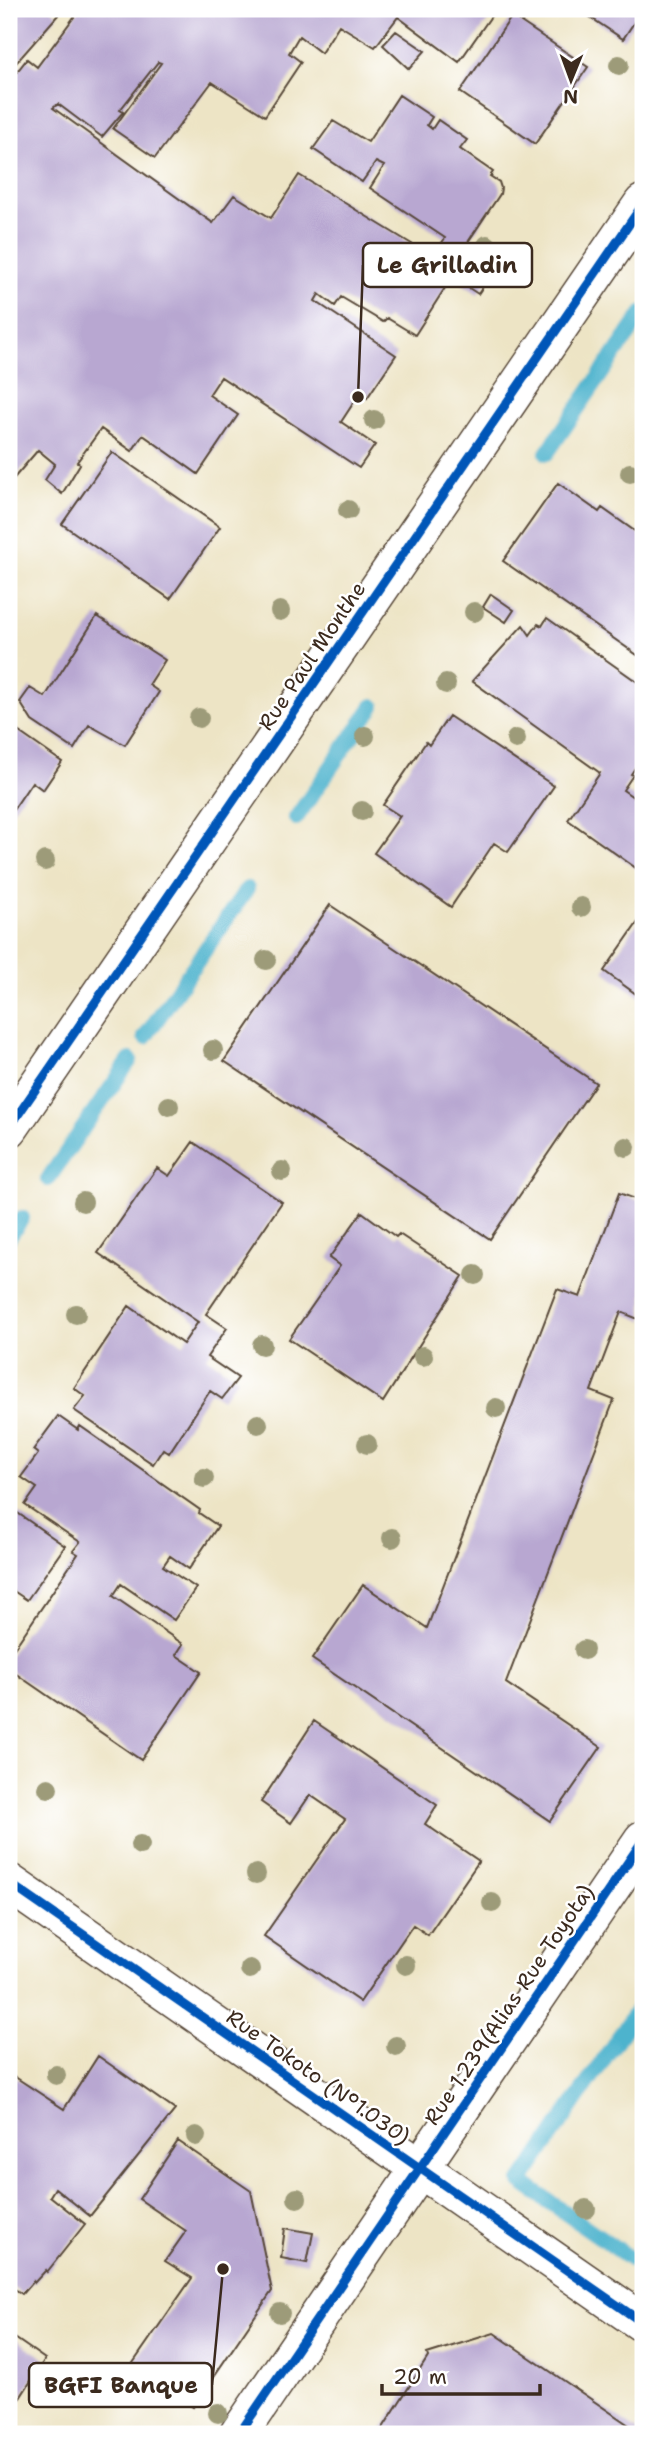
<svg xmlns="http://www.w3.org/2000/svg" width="652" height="2443" viewBox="0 0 652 2443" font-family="'Shantell Sans',sans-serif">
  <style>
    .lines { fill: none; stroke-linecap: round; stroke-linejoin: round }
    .stream { stroke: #4eb3cd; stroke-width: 16 }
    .building { fill: #b8a7d1 }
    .minor-casing { stroke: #564637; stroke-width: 41 }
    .minor { stroke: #fff; stroke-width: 38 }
    .cycleway-casing { stroke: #fff; stroke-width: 13 }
    .cycleway { stroke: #0057b8; stroke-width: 9 }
    .tree { fill: #9d9b79 }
    .labels { text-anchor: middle; stroke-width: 5; stroke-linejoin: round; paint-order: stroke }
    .street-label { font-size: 21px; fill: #3b2a1e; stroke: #fff }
    .leader { fill: none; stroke: #3b2a1e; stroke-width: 2.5 }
    .callout-dot { fill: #3b2a1e; stroke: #fff; stroke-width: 2.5 }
    .callout { fill: #fff; stroke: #3b2a1e; stroke-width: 2.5 }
    .callout-label { font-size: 23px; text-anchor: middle; font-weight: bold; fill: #3b2a1e }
  </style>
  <rect width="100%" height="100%" fill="#fff"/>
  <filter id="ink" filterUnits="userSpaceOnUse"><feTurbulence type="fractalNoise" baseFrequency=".0143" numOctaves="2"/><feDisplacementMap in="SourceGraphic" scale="14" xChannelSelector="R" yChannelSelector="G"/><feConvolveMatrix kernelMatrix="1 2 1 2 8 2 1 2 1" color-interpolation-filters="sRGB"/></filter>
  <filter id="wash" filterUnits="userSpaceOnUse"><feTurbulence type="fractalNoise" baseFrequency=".00686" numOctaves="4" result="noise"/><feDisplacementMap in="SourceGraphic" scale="28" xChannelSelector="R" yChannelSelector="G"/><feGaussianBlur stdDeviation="1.57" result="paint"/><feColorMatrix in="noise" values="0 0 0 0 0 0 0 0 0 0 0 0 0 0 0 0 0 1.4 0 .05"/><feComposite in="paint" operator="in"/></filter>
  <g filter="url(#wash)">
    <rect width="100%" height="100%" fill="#ede4c5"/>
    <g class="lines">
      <path class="stream" d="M547,453L643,313
        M296,818L373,706
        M145,1037L247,889
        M48,1179L130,1060
        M9,1237L22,1218
        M643,2001L521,2182L643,2267"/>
    </g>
    <g id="blocks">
      <path class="building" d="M11,9H51L58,15L10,70L9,11Z
        M80,9H496L459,62L398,17L375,47L339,25L321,53L299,36L289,53L301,62L265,116L212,82L155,158L113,129L161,63L158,62L120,110L123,112L102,137L58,104L53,108L213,223L234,195L271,218L299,175L433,257L445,238L370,188L384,166L376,162L362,182L313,149L333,121L368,142L399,95L432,117L427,125L432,129L438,120L467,140L460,149L493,172L490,176L499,182L501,188L500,194L464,248L495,269L478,294L452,277L415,335L387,318L383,322L341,297L335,306L319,294L315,301L396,355L367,398L360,393L341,422L375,445L359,468L221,377L209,395L238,415L198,474L143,435L132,451L101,429L77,462L80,464L62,494L45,480L55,464L38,450L14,478L9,474V82L27,59L37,67Z
        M578,9H643L623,39Z
        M512,16L588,67L535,144L460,92Z
        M396,31L425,51L409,69L383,45Z
        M112,452L220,527L170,599L62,524Z
        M558,483L599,512L602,508L643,537V659L503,561Z
        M491,594L514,610L506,622L483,607Z
        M97,616L165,660L149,685L159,692L125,745L89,725L74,749L32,721L20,702L30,688L45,697Z
        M547,618L643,686V756L631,774L633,775L623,790L643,804V873L568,820L600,773L472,681L523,625L530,635L538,624L542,626Z
        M449,716L554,786L508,852L494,843L451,907L374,853L400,816L383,805L426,742L429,745Z
        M9,725L62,762L43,790L32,782L9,816Z
        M330,905L596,1083L490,1239L224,1061Z
        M643,915V999L604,971Z
        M193,1142L282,1202L206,1314L227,1328L207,1357L238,1378L222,1399L210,1391L169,1453L163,1449L153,1464L74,1410L85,1396L74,1388L129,1306L183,1344L198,1322L98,1253L157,1168L169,1176Z
        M619,1193L643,1202V1321L621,1312L591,1391L614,1400L506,1683L601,1747L550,1821L312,1659L363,1585L427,1628L557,1289L580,1297Z
        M362,1212L396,1237L399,1234L463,1276L383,1402L289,1339L340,1266L329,1258Z
        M58,1416L78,1430L80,1426L200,1510L199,1513L218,1526L189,1569L170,1556L163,1566L196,1588L174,1620L121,1584L113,1596L183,1644L176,1655L201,1672L141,1760L9,1669V1656L78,1554L73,1551L80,1542L25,1505L37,1488L21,1477L38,1454L33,1450Z
        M9,1507L65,1546L27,1600L9,1588Z
        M314,1721L437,1805L425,1824L479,1861L428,1935L413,1925L360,2002L264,1936L345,1819L310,1795L291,1823L261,1802Z
        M98,2056L175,2110L90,2216L55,2188L50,2196L85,2224L47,2272L46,2270L34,2283L33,2281L22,2294L9,2285V2073L64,2109Z
        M178,2141L251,2191L272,2291L193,2407L131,2366L192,2278L165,2261L186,2231L139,2199Z
        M285,2228L313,2233L307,2263L281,2258Z
        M494,2333L642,2434H379L428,2357L427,2354Z
        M9,2334L45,2359L9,2415Z"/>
    </g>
  </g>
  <g filter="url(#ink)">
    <use href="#blocks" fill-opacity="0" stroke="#564637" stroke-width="2"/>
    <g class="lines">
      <defs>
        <path id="minor" d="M9,1128L643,204
          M9,1883L643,2323
          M239,2434L643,1840"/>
      </defs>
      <use href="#minor" class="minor-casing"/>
      <use href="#minor" class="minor"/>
      <defs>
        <path id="cycleway" d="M9,1128L643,204
          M9,1883L643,2323
          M239,2434L643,1840"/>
      </defs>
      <use href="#cycleway" class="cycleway-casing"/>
      <use href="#cycleway" class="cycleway"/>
    </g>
    <g class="tree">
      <circle cx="619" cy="65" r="10"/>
      <circle cx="487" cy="245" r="10"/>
      <circle cx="374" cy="420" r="10"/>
      <circle cx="630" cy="473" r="10"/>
      <circle cx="348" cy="510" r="10"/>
      <circle cx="280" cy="611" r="10"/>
      <circle cx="474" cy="612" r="10"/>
      <circle cx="446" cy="684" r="10"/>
      <circle cx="199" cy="718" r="10"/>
      <circle cx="365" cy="736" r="10"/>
      <circle cx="516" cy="739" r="10"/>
      <circle cx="362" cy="811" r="10"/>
      <circle cx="45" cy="861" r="10"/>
      <circle cx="581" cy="907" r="10"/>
      <circle cx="266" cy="960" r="10"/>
      <circle cx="213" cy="1050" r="10"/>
      <circle cx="169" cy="1106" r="10"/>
      <circle cx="626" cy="1147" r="10"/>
      <circle cx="282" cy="1171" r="10"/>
      <circle cx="83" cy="1202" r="10"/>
      <circle cx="475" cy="1275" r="10"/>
      <circle cx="76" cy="1314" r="10"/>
      <circle cx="262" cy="1345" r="10"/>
      <circle cx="423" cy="1356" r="10"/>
      <circle cx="496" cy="1408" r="10"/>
      <circle cx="258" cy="1424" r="10"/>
      <circle cx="367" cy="1444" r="10"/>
      <circle cx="204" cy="1478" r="10"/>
      <circle cx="392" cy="1538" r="10"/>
      <circle cx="584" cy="1650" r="10"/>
      <circle cx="48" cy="1788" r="10"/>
      <circle cx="140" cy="1845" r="10"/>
      <circle cx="256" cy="1874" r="10"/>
      <circle cx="492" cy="1903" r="10"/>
      <circle cx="406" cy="1965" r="10"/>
      <circle cx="250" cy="1969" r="10"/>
      <circle cx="396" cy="2046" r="10"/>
      <circle cx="56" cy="2075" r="10"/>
      <circle cx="196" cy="2136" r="10"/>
      <circle cx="297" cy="2198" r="10"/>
      <circle cx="586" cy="2209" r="10"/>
      <circle cx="280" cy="2313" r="10"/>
      <circle cx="218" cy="2413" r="10"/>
    </g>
  </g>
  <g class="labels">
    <g class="street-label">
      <text transform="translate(312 656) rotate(-56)" y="7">Rue Paul Monthe</text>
      <text transform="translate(509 2005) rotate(-56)" y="7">Rue 1.239(Alias Rue Toyota)</text>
      <text transform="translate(318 2077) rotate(35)" y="7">Rue Tokoto (N°1.030)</text>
    </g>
  </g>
  <path class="leader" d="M358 397L363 265M223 2269L212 2385"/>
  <g class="callout-dot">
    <circle cx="358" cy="397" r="7"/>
    <circle cx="223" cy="2269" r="7"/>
  </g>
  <g class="callout">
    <rect x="363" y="243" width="169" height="44" rx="7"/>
    <rect x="29" y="2363" width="183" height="44" rx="7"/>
  </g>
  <g class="callout-label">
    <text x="447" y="273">Le Grilladin</text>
    <text x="121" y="2393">BGFI Banque</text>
  </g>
  <rect width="652" height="2443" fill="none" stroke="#fff" stroke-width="35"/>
  <g transform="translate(571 80) rotate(181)" stroke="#ffffff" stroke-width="5" paint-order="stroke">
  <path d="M0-5L12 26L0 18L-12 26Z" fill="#3b2a1e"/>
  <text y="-10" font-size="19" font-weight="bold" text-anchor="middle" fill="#3b2a1e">N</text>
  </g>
  <path d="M382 2384v10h158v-10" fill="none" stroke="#3b2a1e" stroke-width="3.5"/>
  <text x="393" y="2384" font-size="21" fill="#3b2a1e" stroke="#ffffff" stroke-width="5" paint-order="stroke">20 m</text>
</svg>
